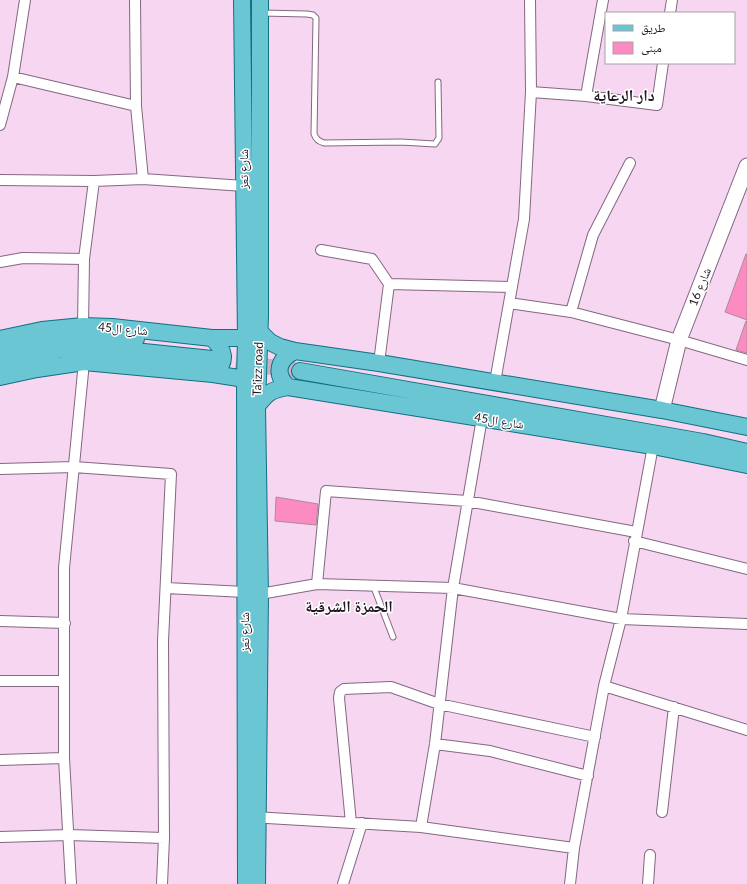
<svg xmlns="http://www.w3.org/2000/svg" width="747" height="884" viewBox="0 0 747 884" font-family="Lato,'Noto Naskh Arabic',sans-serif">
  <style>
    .building { fill: #fb8bc1; stroke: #b0899a }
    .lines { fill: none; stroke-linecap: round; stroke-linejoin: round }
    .primary-tunnel { stroke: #ccb0c8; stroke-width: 16; stroke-dasharray: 16 8; stroke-linecap: butt }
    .lane-casing { stroke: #846780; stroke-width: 7 }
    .street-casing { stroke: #846780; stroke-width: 12 }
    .secondary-casing { stroke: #846780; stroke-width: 17 }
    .primary-casing { stroke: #0f7080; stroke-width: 18 }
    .lane { stroke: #fff; stroke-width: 5 }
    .street { stroke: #fff; stroke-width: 10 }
    .secondary { stroke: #fff; stroke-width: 15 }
    .primary { stroke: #6ac6d2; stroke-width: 16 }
    .labels { text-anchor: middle; stroke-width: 3; stroke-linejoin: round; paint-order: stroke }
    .street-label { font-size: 12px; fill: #211620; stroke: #fff }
    .district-label { font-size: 16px; font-weight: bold; fill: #211620; stroke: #fff }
  </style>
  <rect width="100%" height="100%" fill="#f7d6f2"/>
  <path class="building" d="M746,254H747V320L725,312Z
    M746,321H747V353L736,350Z
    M276,497L318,504L316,525L275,521Z"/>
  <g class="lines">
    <path class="primary-tunnel" d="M212,359L300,371"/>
    <defs>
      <path id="lane" d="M261,13L307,14L313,15L316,18L314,134C316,139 318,141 324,143L401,142L435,144L439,138L438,82
        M373,585L393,637"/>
      <path id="street" d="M25,0L13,77L136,106
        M135,0L136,106L143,179
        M670,13L672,0
        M531,92L586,96L657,105L663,63
        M586,96L603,0
        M0,125L13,77
        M0,180L94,181L143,179L244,186
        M321,250L372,259L389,284
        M0,262L23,258L84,259
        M509,303L571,312L679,340L747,360
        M571,312L593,235L630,163
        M83,326L84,259L94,181
        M379,363L389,284L512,287
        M495,382L524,219L531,92L530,0
        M0,469L74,467L171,474L163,641L164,838L162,884
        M634,541L747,569
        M317,584L326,491L467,501L636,532
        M166,588L245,592
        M260,594L317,584L453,588L621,619L747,624
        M0,621L65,623
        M0,681H64
        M604,686L747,730
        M435,744L490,751L588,776
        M0,760L64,758
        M662,812L674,707
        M252,817L421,827L574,848
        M351,823L339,698L340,692L344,689L391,687L439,704L595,737
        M421,827L435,744L453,588L482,418
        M0,837L69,835L164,838
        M71,884L64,758V568L84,362
        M343,884L362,823
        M570,884L574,848L604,686L621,619L653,446
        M648,884L650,855"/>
      <path id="secondary" d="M662,410L679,340L747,166"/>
      <path id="primary" d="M242,0L246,338L245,379L246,884
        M260,332L270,342L280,347L295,351L379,363L662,410L747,427
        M212,338C225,350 228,362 213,374
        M0,339L42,330L83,326L112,327L212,338H246
        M0,351L68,337L136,339
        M0,363L60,349L105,348L212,359
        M300,371L703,442L747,452
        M0,377L37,369L84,362L213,374L245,379
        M288,387C274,374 278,359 295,351
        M257,406C268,392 271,390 288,387L653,446L747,465
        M257,884L260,594L257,406L260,316V0"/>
    </defs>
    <use href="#lane" class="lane-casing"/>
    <use href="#street" class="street-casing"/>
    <use href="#secondary" class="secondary-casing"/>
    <use href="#primary" class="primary-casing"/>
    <use href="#lane" class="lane"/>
    <use href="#street" class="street"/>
    <use href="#secondary" class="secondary"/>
    <use href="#primary" class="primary"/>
  </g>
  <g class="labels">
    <g class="street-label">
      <text transform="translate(244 169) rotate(-90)" y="4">شارع تعز</text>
      <text transform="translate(700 287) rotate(-68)" y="4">شارع 16</text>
      <text transform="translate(123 329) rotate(5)" y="4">شارع ال45</text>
      <text transform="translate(258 369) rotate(-88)" y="4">Ta'izz road</text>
      <text transform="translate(499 421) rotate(9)" y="4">شارع ال45</text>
      <text transform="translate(245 632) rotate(-90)" y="4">شارع تعز</text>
    </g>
    <g class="district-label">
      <text x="624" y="101">دار الرعاية</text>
      <text x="349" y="612">الحمزة الشرقية</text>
    </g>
  </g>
  <rect x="605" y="12" width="130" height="52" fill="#ffffff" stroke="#a6a2a6"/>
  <rect x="613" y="25" width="20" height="6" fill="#6ac6d2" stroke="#a6a2a6"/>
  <text x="641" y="32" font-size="12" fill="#211620">طريق</text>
  <rect x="613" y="42" width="20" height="12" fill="#fb8bc1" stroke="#a6a2a6"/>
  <text x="641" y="52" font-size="12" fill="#211620">مبنى</text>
</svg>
